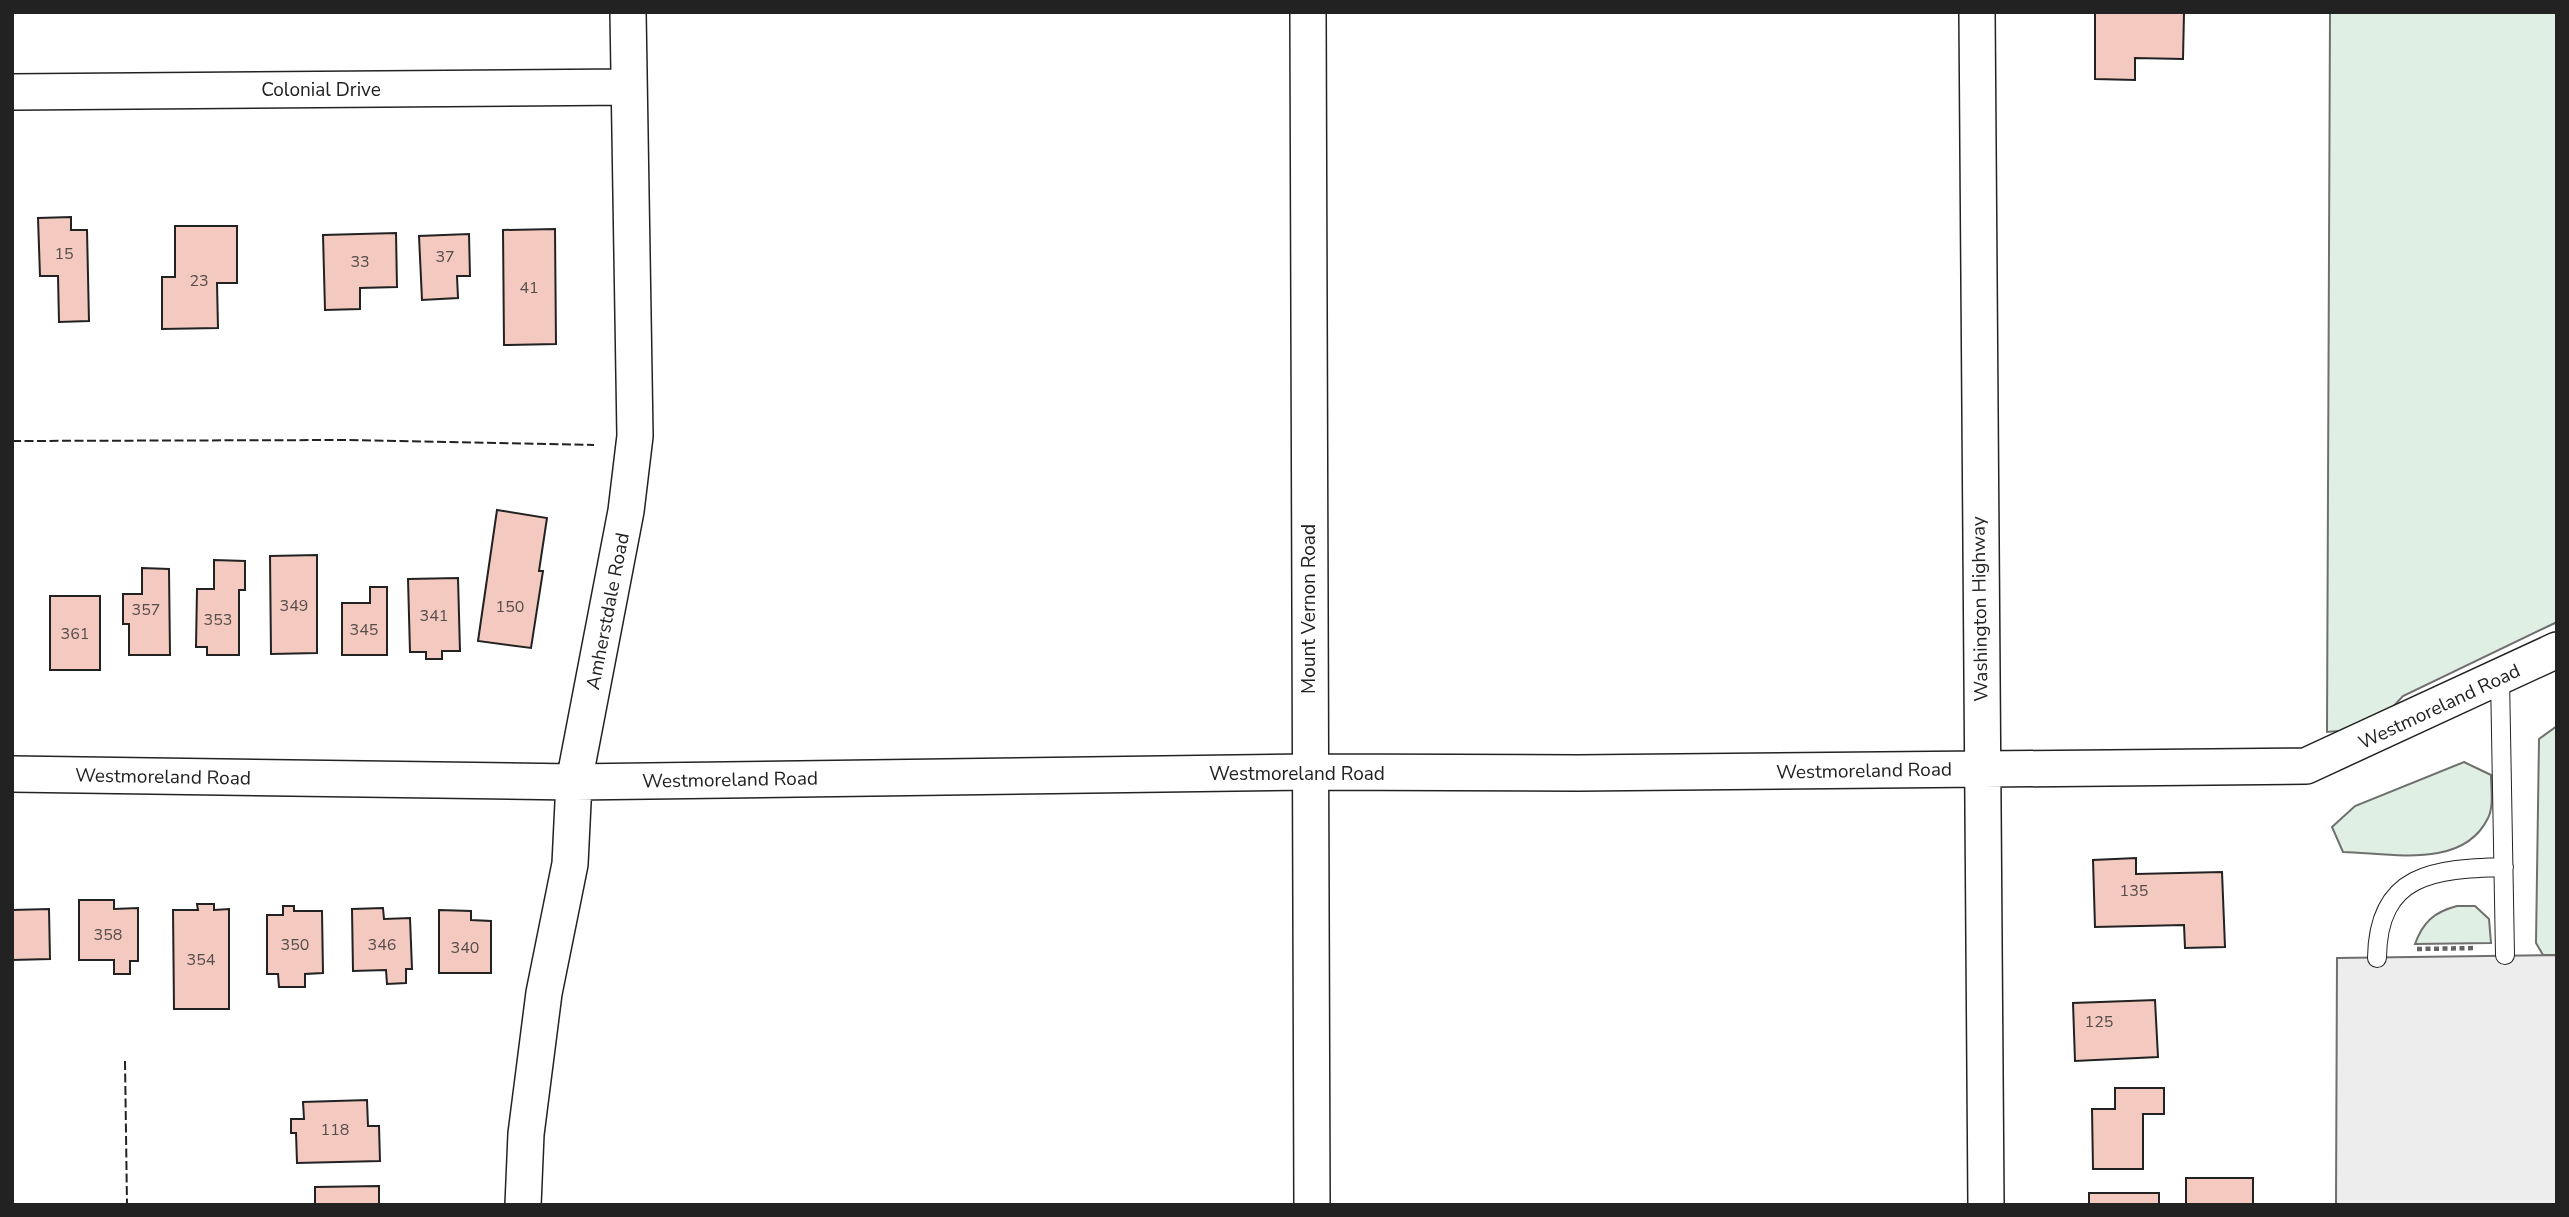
<svg xmlns="http://www.w3.org/2000/svg" width="2569" height="1217" viewBox="0 0 2569 1217" font-family="'Nunito Sans',sans-serif">
  <style>
    .green { fill: #e0efe3; stroke: #6f6f6f; stroke-width: 2 }
    .parking { fill: #ededed; stroke: #6f6f6f; stroke-width: 2 }
    .building { fill: #f3c9c0; stroke: #222; stroke-width: 2 }
    .lines { fill: none; stroke-linecap: round; stroke-linejoin: round }
    .service-casing { stroke: #222; stroke-width: 20 }
    .minor-casing { stroke: #222; stroke-width: 38 }
    .path { stroke: #646464; stroke-width: 4.5; stroke-dasharray: 5 3.5; stroke-linecap: butt }
    .service { stroke: #fff; stroke-width: 18 }
    .minor { stroke: #fff; stroke-width: 35 }
    .fence { stroke: #222; stroke-width: 2; stroke-dasharray: 9 3.5; stroke-linecap: butt }
    .labels { text-anchor: middle; stroke-width: 5; stroke-linejoin: round; paint-order: stroke }
    .number-label { font-size: 16px; fill: #564c4a }
    .street-label { font-size: 19px; fill: #222; stroke: #fff }
  </style>
  <rect width="100%" height="100%" fill="#fff"/>
  <path class="green" d="M2330,12H2557V622L2403,696L2373,728L2327,732Z
    M2557,726V955H2543L2536,943L2539,739Z
    M2464,762L2491,775C2491,787 2494,807 2488,818C2463,870 2390,853 2343,852L2332,827L2355,806Z
    M2457,906H2475L2489,919L2491,943L2415,944C2423,922 2434,912 2457,906Z"/>
  <path class="parking" d="M2557,955V1205H2336L2337,958Z"/>
  <path class="building" d="M2095,12L2184,13L2183,59L2135,58V80L2095,79Z
    M71,217V230H87L89,321L59,322L58,276H40L38,218Z
    M175,226H237V283H217L218,328L162,329V277H175Z
    M555,229L556,344L504,345L503,230Z
    M396,233L397,287L360,288V309L325,310L323,235Z
    M469,234L470,276H457L458,298L422,300L419,236Z
    M497,510L547,518L539,571H543L531,648L478,641Z
    M317,555V653L271,654L270,556Z
    M214,560L245,561V590H239V655H207V647H196L197,589H214Z
    M142,568L169,569L170,655H129V624H123V594H142Z
    M458,578L460,651H442V659H426V652H410L408,579Z
    M370,587H387V655H342V603H370Z
    M50,596H100V670H50Z
    M2136,858V874L2222,872L2225,947L2185,948L2184,925L2095,927L2093,860Z
    M79,900H114V909L138,908V961H130V974H114V960H79Z
    M197,904H214V910L229,909V1009H174L173,910H198Z
    M283,906H294V911H322L323,973L305,974V987H279L278,974H267V915H283Z
    M383,908L384,919L410,918L412,969H406V983L387,984L386,970L353,971L352,909Z
    M49,909L50,959L12,960V910Z
    M439,910L471,911V920L491,921V973H439Z
    M2155,1000L2158,1057L2075,1061L2073,1003Z
    M2115,1088H2164V1114H2143V1169H2093L2092,1109H2115Z
    M367,1100L368,1126H379L380,1161L297,1163L296,1133H291V1119H304L303,1102Z
    M2186,1178H2253V1205H2186Z
    M379,1186V1205H315V1187Z
    M2089,1193H2159V1205H2089Z"/>
  <g class="lines">
    <defs>
      <path id="service" d="M2500,677L2505,955
        M2377,958C2378,873 2434,869 2504,867"/>
      <path id="minor" d="M1308,12L1312,1205
        M1977,12L1986,1205
        M12,92L629,87
        M12,774L574,782L1308,772L1578,773L2306,766L2557,650
        M523,1205L526,1134L544,993L570,864L574,782L626,511L635,436L628,12"/>
    </defs>
    <use href="#service" class="service-casing"/>
    <use href="#minor" class="minor-casing"/>
    <path class="path" d="M2417,949L2476,948"/>
    <use href="#service" class="service"/>
    <use href="#minor" class="minor"/>
    <path class="fence" d="M12,441L344,440L594,445
      M125,1061L127,1205"/>
  </g>
  <g class="labels">
    <g class="number-label">
      <text x="64" y="259">15</text>
      <text x="445" y="262">37</text>
      <text x="360" y="267">33</text>
      <text x="199" y="286">23</text>
      <text x="529" y="293">41</text>
      <text x="294" y="611">349</text>
      <text x="510" y="612">150</text>
      <text x="146" y="615">357</text>
      <text x="434" y="621">341</text>
      <text x="218" y="625">353</text>
      <text x="364" y="635">345</text>
      <text x="75" y="639">361</text>
      <text x="2134" y="896">135</text>
      <text x="108" y="940">358</text>
      <text x="295" y="950">350</text>
      <text x="382" y="950">346</text>
      <text x="465" y="953">340</text>
      <text x="201" y="965">354</text>
      <text x="2099" y="1027">125</text>
      <text x="335" y="1135">118</text>
    </g>
    <g class="street-label">
      <text x="321" y="96">Colonial Drive</text>
      <text transform="translate(1308 609) rotate(-90)" y="7">Mount Vernon Road</text>
      <text transform="translate(1979 609) rotate(-91)" y="7">Washington Highway</text>
      <text transform="translate(607 611) rotate(-79)" y="7">Amherstdale Road</text>
      <text transform="translate(2439 706) rotate(-25)" y="7">Westmoreland Road</text>
      <text transform="translate(1864 770) rotate(-1)" y="7">Westmoreland Road</text>
      <text x="1297" y="780">Westmoreland Road</text>
      <text transform="translate(163 776) rotate(1)" y="7">Westmoreland Road</text>
      <text transform="translate(730 779) rotate(-1)" y="7">Westmoreland Road</text>
    </g>
  </g>
  <rect width="2569" height="1217" fill="none" stroke="#222222" stroke-width="28"/>
</svg>
